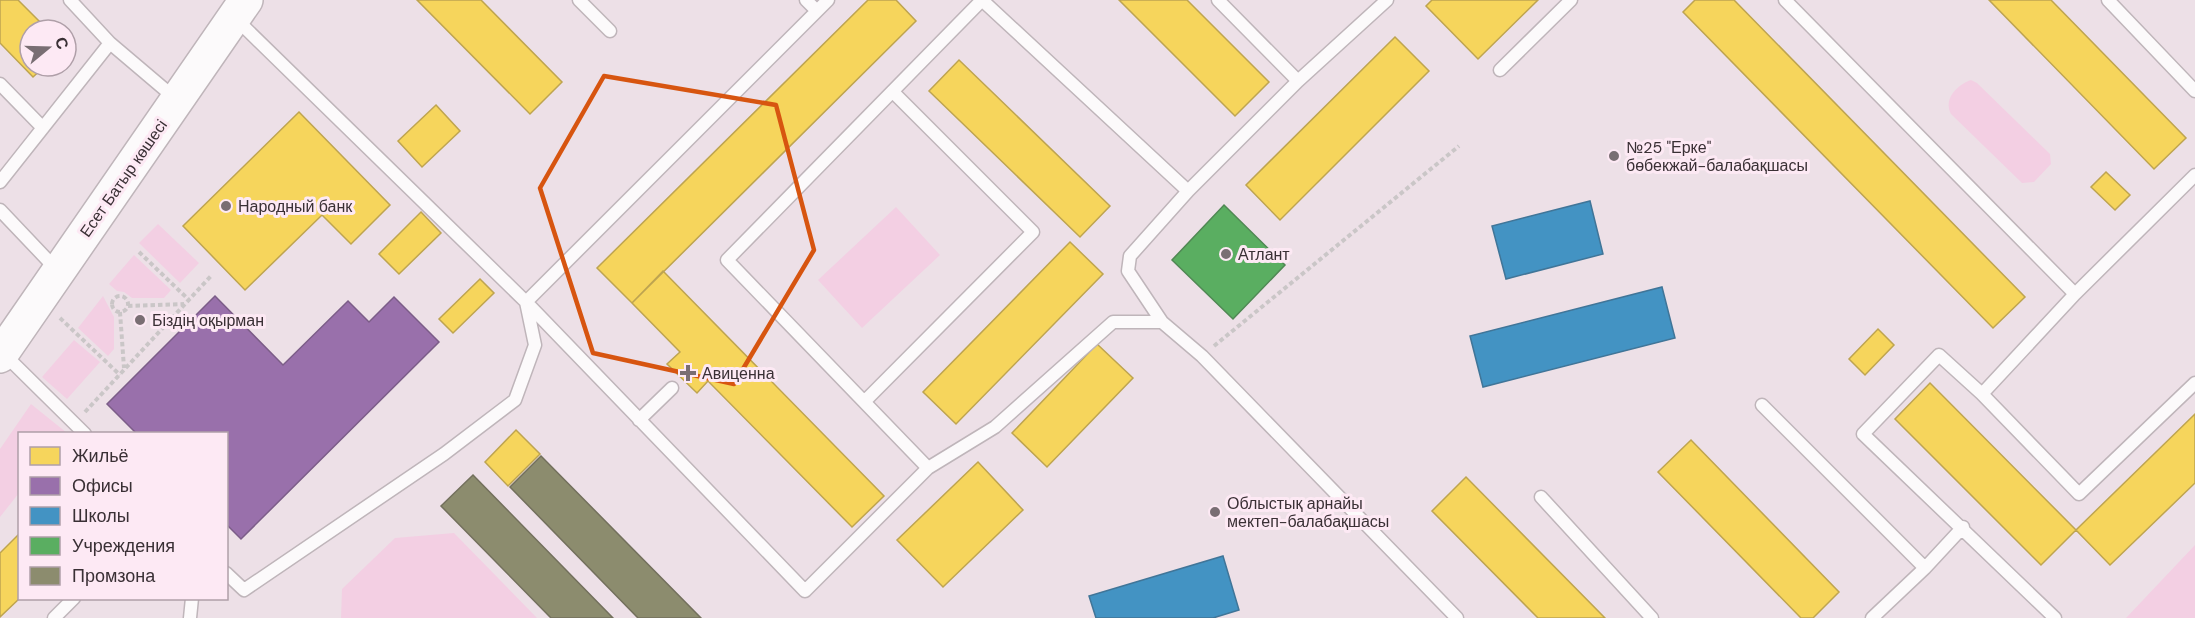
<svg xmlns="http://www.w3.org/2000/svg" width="2195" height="618" viewBox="0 0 2195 618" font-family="'DM Sans',sans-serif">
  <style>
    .green { fill: #f3cfe3 }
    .homes { fill: #f6d55c; stroke: #bea450; stroke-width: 1.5 }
    .offices { fill: #9970ab; stroke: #7c5d88; stroke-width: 1.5 }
    .schools { fill: #4393c3; stroke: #407598; stroke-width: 1.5 }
    .public { fill: #5aae61; stroke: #508854; stroke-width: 1.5 }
    .industry { fill: #8c8c6e; stroke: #73705d; stroke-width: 1.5 }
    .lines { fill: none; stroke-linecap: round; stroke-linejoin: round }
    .lane-casing { stroke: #bfb5ba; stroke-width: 15 }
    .secondary-casing { stroke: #bfb5ba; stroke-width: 36 }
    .path { stroke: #cac6c7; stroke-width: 4; stroke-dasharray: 4.5 3; stroke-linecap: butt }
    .lane { stroke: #fcfafb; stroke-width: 12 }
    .secondary { stroke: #fcfafb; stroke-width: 33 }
    .marked { fill: none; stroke: #d75510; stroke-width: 4.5; stroke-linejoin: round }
    .poi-dot { fill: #796e73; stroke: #fde9f4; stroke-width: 2 }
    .labels { text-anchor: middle; stroke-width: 6; stroke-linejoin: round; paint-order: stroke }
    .poi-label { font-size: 16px; fill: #3a3035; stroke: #fde9f4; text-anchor: start }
    .street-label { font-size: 16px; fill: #3a3035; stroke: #fde9f4 }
  </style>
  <rect width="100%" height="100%" fill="#ede0e7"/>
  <path class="green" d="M1971,80L1977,83L2050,154L2051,164L2034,182L2022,183L1951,114C1943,99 1957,85 1971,80Z
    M896,207L940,255L862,328L818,280Z
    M158,224L199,263L180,283L139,243Z
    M134,255L171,290L164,298H132L124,292L117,291L109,284Z
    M103,296L114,317V349L108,356L78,328Z
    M74,340L100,362L67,399L42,377Z
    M31,404L67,433L20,434L19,493L0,517V449Z
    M454,533L537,618H341L342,589L395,538Z
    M2195,545V618H2126Z"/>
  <path class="homes" d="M0,0H18L48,30H30V66H45L33,77L0,43Z
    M417,0H481L562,82L530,114Z
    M868,0H896L916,21L632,303L597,268Z
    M1119,0H1187L1269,82L1235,116Z
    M1432,0H1538L1478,59L1426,6Z
    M1695,0H1734L2025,297L1993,328L1683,12Z
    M1989,0H2051L2186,138L2154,169Z
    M1395,37L1429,71L1280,220L1246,185Z
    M959,60L1110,206L1080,237L929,91Z
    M436,105L460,131L422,167L398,141Z
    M299,112L390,205L351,244L322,215L245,290L183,226Z
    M2106,172L2130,195L2115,210L2091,187Z
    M421,212L441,233L399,274L379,254Z
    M1070,242L1103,274L956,424L923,392Z
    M663,271L884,496L852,527L708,381L697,393L667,364L680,352L632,303Z
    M480,279L494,293L453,333L439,319Z
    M1878,329L1894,345L1865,375L1849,359Z
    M1097,344L1133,378L1047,467L1012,433Z
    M1930,383L2076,530L2041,565L1895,419Z
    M2195,414V483L2110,565L2076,530Z
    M516,430L540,454L508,486L485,462Z
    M1691,440L1839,592L1813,618H1801L1658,472Z
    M978,462L1023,510L943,587L897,540Z
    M1466,477L1605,618H1538L1432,511Z
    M20,533V598L0,617V553Z"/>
  <path class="offices" d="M215,296L283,365L348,301L369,322L394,297L439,342L241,539L226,524V434H137L107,404Z"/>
  <path class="schools" d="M1590,201L1603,254L1506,279L1492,226Z
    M1662,287L1675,338L1483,387L1470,336Z
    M1223,556L1239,610L1213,618H1096L1089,596Z"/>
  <path class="public" d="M1224,205L1285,265L1233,319L1172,260Z"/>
  <path class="industry" d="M541,456L701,618H638L510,487Z
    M473,475L613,618H551L441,506Z"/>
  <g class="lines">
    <defs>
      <path id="lane" d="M70,0L110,43L176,99
        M579,0L610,31
        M806,0L817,11
        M982,0L1188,191
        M1218,0L1298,81
        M1387,0L1298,81L1188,191L1130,256L1128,271L1162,322L1202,356L1457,618
        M1785,0L2075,294
        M2108,0L2195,91
        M235,18L526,302L805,591L928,468L995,427L1113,322H1162
        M1500,70L1571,0
        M0,84L43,128
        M0,182L110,43
        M0,210L57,270
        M4,354L85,434
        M1982,394L2079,494L2195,383
        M865,401L1033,232L894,93
        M1762,405L1925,568
        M639,420L672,388
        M928,468L727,260L982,0
        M1541,497L1652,618
        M226,573L244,590L444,454L515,400L535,345L526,302L828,0
        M54,618L74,598
        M190,618L192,598
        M1872,618L1925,568L1963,527
        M2055,618L1863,434L1939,355L1982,394L2075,294L2195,175"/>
      <path id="secondary" d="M0,356L246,0"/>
    </defs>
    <use href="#lane" class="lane-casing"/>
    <use href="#secondary" class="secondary-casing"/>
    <path class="path" d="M139,252L189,300
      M112 304a8 8 0 1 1 16 0a8 8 0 1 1-16 0Z
      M128,306L184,304
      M120,312L124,368
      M60,318L120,375
      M1214,346L1459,146
      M85,412L211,276"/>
    <use href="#lane" class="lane"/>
    <use href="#secondary" class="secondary"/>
  </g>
  <path class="marked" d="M604,76L776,105L814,250L734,384L593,353L540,188Z"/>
  <g class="poi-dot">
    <circle cx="1614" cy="156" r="6"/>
    <circle cx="226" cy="206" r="6"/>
    <circle cx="1226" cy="254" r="6"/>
    <circle cx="140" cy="320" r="6"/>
    <path d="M685 364h6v6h6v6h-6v6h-6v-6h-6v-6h6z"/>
    <circle cx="1215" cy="512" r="6"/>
  </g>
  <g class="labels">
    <g class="poi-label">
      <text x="1626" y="153">№25 "Ерке"<tspan x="1626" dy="18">бөбекжай-балабақшасы</tspan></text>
      <text x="238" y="212">Народный банк</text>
      <text x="1238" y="260">Атлант</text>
      <text x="152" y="326">Біздің оқырман</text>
      <text x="702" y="379">Авиценна</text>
      <text x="1227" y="509">Облыстық арнайы<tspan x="1227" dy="18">мектеп-балабақшасы</tspan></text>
    </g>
    <g class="street-label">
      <text transform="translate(123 178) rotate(-55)" y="6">Есет Батыр көшесі</text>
    </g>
  </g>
  <rect x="18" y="432" width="210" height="168" fill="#fde9f4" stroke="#af9fa8" stroke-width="1.5"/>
  <rect x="30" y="447" width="30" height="18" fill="#f6d55c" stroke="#af9fa8" stroke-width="1.5"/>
  <text x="72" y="462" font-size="18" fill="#3a3035">Жильё</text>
  <rect x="30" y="477" width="30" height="18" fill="#9970ab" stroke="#af9fa8" stroke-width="1.5"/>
  <text x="72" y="492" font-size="18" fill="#3a3035">Офисы</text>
  <rect x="30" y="507" width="30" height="18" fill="#4393c3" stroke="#af9fa8" stroke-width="1.5"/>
  <text x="72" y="522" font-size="18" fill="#3a3035">Школы</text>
  <rect x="30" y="537" width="30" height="18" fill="#5aae61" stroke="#af9fa8" stroke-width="1.5"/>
  <text x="72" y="552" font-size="18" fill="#3a3035">Учреждения</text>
  <rect x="30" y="567" width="30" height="18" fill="#8c8c6e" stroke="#af9fa8" stroke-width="1.5"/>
  <text x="72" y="582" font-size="18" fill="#3a3035">Промзона</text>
  <g transform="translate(48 48) rotate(71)"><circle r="28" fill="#fde9f4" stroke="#af9fa8" stroke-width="1.5"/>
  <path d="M0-4.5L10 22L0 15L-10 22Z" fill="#796e73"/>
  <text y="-9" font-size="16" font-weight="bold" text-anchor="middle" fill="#3a3035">С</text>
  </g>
</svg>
